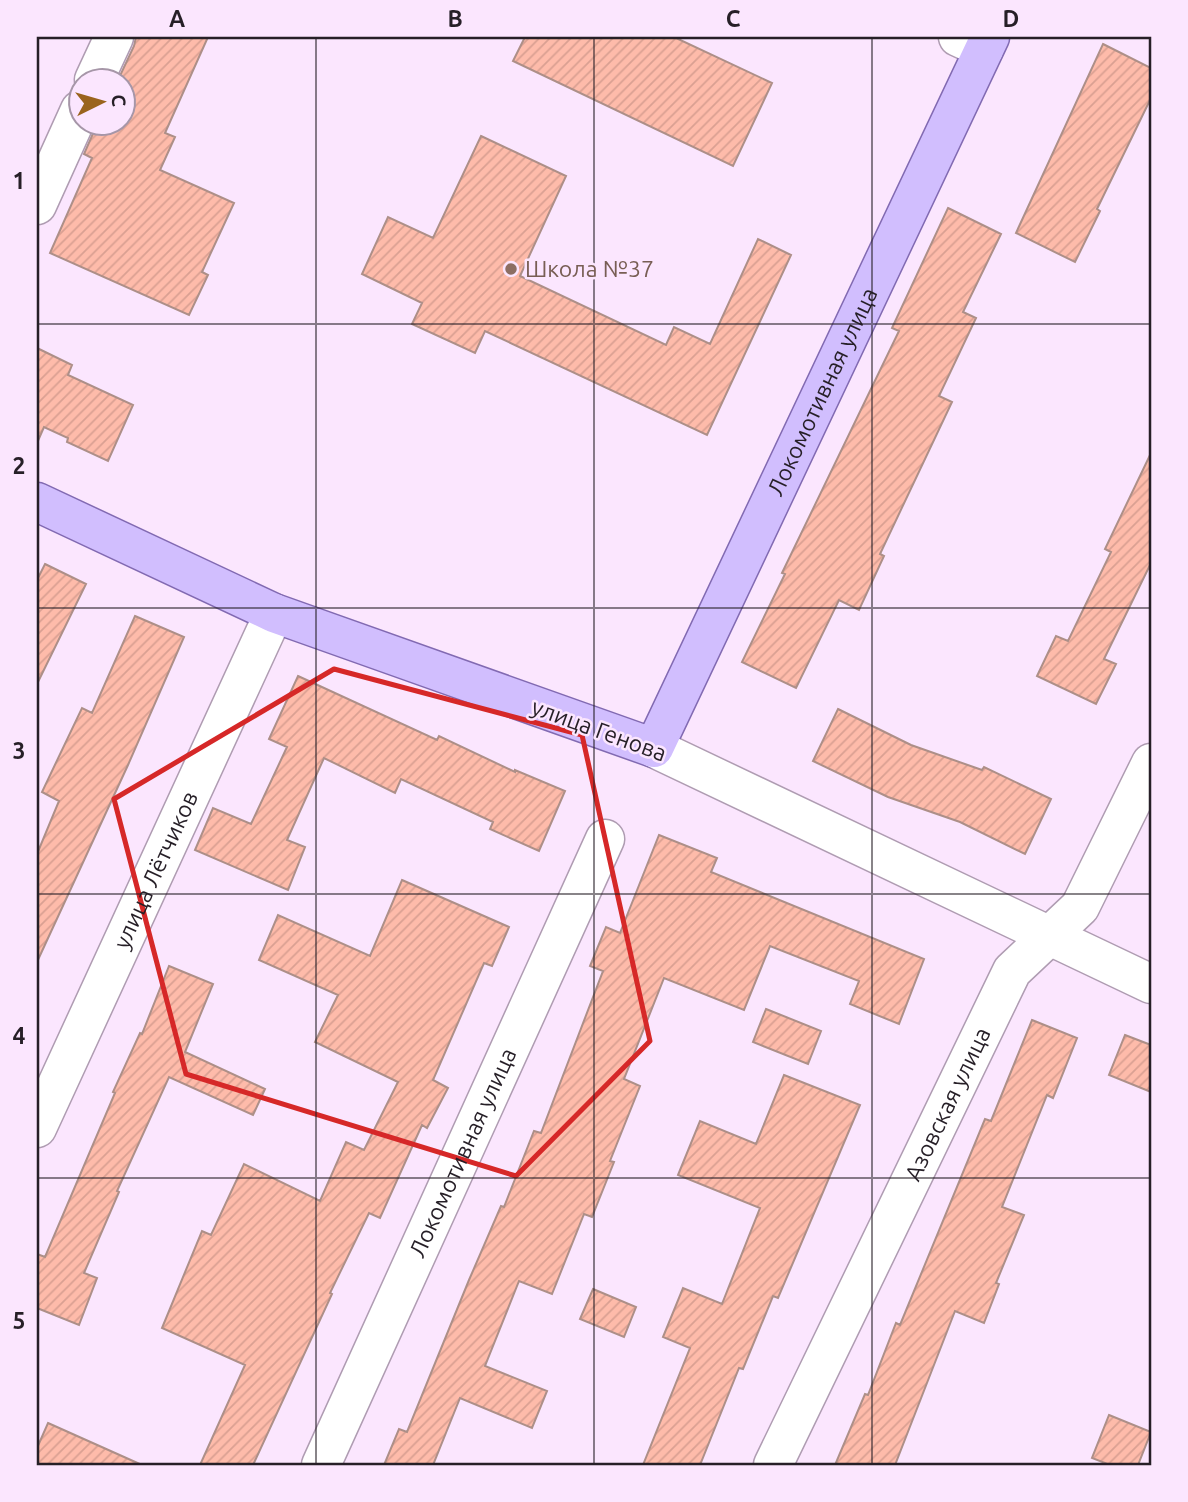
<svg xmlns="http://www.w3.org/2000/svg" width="1188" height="1502" viewBox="0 0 1188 1502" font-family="Ubuntu,sans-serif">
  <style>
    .building { fill: url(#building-hatch); stroke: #ad8f88; stroke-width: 2 }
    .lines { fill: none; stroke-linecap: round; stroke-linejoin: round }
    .minor-casing { stroke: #af9cb2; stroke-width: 41 }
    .major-casing { stroke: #826ab2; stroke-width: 41 }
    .minor { stroke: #fff; stroke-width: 38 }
    .major { stroke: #d1befe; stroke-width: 38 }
    .marked { fill: none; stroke: #d62828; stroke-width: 5; stroke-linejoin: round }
    .grid { fill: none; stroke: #261f27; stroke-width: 2; stroke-opacity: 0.55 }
    .education-dot { fill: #8d6e63; stroke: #fbe6fe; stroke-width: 2.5 }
    .labels { text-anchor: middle; stroke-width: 5; stroke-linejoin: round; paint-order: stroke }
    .education-label { font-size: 23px; fill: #785e54; stroke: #fbe6fe; text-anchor: start }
    .street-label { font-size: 23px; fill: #261f27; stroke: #fbe6fe }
    .neatline { fill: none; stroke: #261f27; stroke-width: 2.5 }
    .grid-label { font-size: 23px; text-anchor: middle; font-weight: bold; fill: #261f27 }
  </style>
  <defs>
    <pattern id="building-hatch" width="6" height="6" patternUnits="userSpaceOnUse" patternTransform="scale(1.75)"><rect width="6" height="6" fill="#febbaa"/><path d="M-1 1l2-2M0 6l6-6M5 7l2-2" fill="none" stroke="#daa092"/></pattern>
  </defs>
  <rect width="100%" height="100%" fill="#fbe6fe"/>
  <path class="building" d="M136,37H208L165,133L175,137L160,170L234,203L202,272L208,275L189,315L50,253L92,158L84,154L98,122H122V80H118L134,46Z
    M525,37H674L772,83L733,166L513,61Z
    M1103,44L1151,68V98L1097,209L1100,211L1075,262L1016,233Z
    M481,136L566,176L520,276L666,345L674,327L710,344L758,239L791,255L707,435L485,331L475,353L412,324L422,303L362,274L388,217L433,238Z
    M948,208L1001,234L963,312L976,318L939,396L952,402L880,554L884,556L859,610L839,600L796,688L742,662L785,574L782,573L899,331L892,328Z
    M37,348L72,365L68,375L133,405L108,461L67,442L68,438L44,427L37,443Z
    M1151,453V563L1104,659L1116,664L1096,704L1037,676L1056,636L1068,641L1111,552L1105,549Z
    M45,564L86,584L37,684V580Z
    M135,616L184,637L128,765L37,962V854L59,801L42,792L82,708L92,713Z
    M298,676L437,740L439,736L515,772V770L565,791L539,851L490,829L493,822L401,779L395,793L324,758L287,840L305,847L288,890L195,850L213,808L251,824L287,747L269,739Z
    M838,709L911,745L982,770L984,767L1051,799L1025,854L960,822L888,797L813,761Z
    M659,835L717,858L711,872L924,959L899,1024L850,1004L859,981L770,946L744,1010L664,978L624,1079L640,1086L610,1161L614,1162L592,1217L584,1214L552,1294L519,1281L485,1366L547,1391L532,1428L460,1398L433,1465H384L399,1429L407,1432L469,1280L501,1206L504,1207L534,1131L541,1133L603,971L590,966L606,927L620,933Z
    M402,880L509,927L492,966L484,963L433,1080L448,1088L427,1128L422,1125L380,1218L369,1213L330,1293L332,1294L253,1465H200L245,1365L162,1328L202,1231L211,1235L244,1164L320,1201L346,1142L364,1150L398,1082L315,1042L338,995L259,960L278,915L370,956Z
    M169,966L213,984L185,1052L265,1089L253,1115L169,1077L117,1191L119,1192L84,1273L97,1278L79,1325L37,1308V1254L45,1257L115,1093L113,1092L140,1033L142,1034Z
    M766,1009L821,1031L808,1064L753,1042Z
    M1032,1020L1077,1038L1053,1098L1047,1095L1002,1207L1024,1215L996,1283L999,1284L984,1323L955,1311L895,1465H835L865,1394L868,1395L896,1323L900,1325L985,1119L991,1121Z
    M1125,1035L1151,1045V1092L1109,1075Z
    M784,1075L860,1105L778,1298L773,1296L743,1369L739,1368L700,1465H643L690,1348L663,1337L683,1288L722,1304L760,1208L678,1175L700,1121L756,1144Z
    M593,1289L636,1307L624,1337L580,1319Z
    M1109,1415L1151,1432L1138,1465H1110L1092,1458Z
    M48,1423L142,1465H37V1448Z"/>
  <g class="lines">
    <defs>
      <g id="minor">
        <path d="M958,37L984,49"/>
        <path d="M94,80L114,37"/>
        <path d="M37,205L80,110"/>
        <path d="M654,748L1151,984"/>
        <path id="s1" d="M37,1128L274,613"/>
        <path id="s2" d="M321,1465L605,839"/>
        <path id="s3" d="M773,1465L1012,971L1080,907L1151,763"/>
      </g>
      <g id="major">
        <path id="s4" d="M37,502L274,613L654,748L990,37"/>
      </g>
    </defs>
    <use href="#minor" class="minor-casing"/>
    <use href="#major" class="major-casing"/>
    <use href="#minor" class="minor"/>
    <use href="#major" class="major"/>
  </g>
  <path class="marked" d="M334,669L582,735L650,1041L516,1176L186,1074L114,799Z"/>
  <path class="grid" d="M316,37V1465M594,37V1465M872,37V1465M37,324H1151M37,608H1151M37,894H1151M37,1178H1151"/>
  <circle class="education-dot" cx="511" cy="269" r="7"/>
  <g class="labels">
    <g class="education-label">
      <text x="525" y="277">Школа №37</text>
    </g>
    <g class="street-label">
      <text dy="8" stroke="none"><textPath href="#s4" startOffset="1059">Локомотивная улица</textPath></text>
      <text transform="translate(599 730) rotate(20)" y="8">улица Генова</text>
      <text dy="8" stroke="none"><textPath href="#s1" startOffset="284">улица Лётчиков</textPath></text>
      <text dy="8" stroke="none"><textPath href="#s3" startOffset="401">Азовская улица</textPath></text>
      <text dy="8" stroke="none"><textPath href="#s2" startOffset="343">Локомотивная улица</textPath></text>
    </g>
  </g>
  <rect width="1188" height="1502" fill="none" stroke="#fbe6fe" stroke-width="77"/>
  <g transform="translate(102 102) rotate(85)"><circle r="33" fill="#fbe6fe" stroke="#a696a8" stroke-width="2"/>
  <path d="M0-5L12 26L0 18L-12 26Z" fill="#9a641d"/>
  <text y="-10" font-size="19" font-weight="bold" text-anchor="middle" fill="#261f27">С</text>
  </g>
  <rect x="38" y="38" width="1112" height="1426" class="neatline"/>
  <g class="grid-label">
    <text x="177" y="27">A</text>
    <text x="455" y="27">B</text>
    <text x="733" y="27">C</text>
    <text x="1011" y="27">D</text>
    <text x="19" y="189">1</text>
    <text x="19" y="474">2</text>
    <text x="19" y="759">3</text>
    <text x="19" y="1044">4</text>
    <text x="19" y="1329">5</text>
  </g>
</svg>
